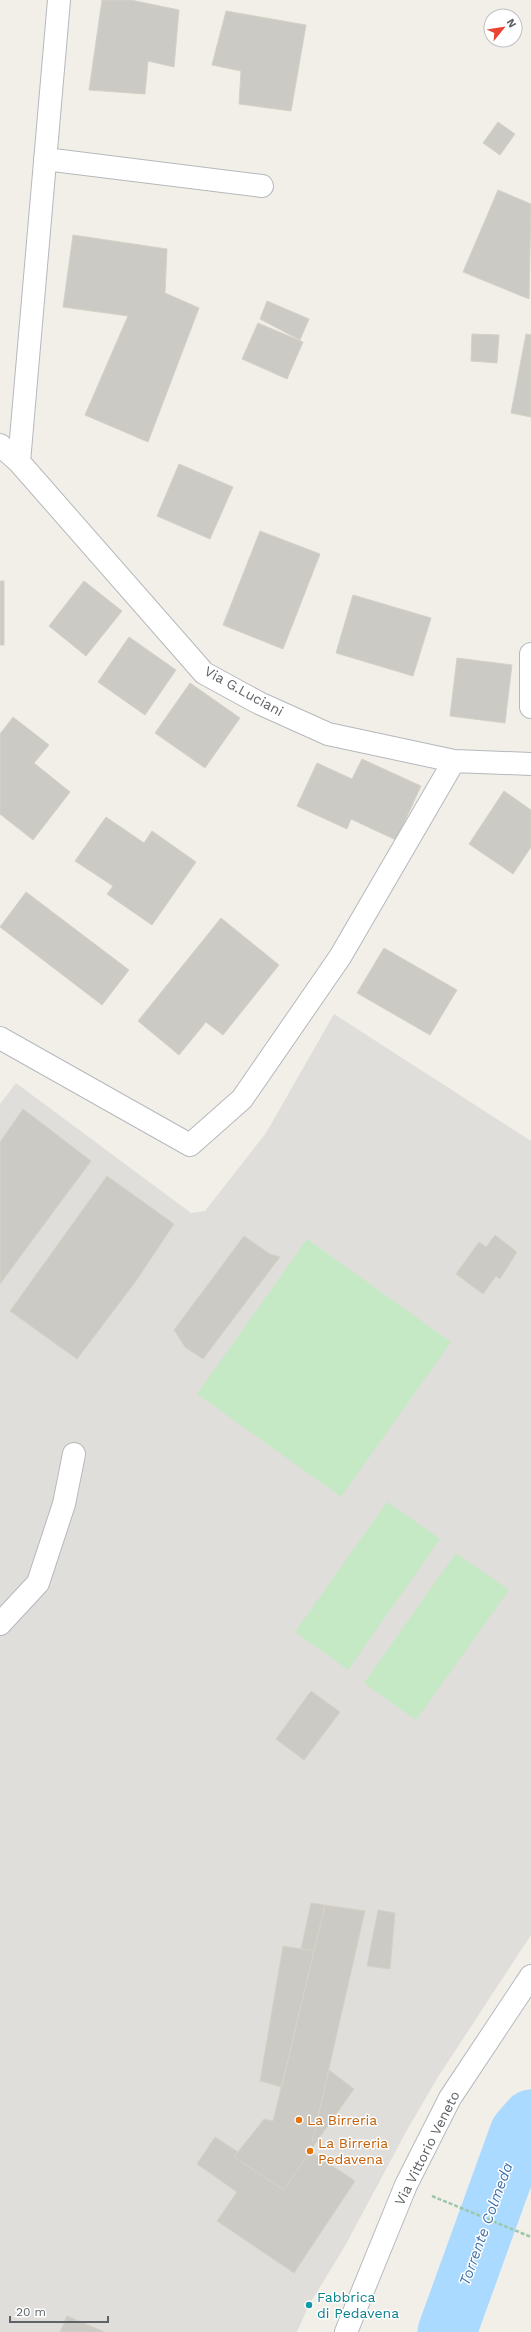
<svg xmlns="http://www.w3.org/2000/svg" width="531" height="2332" viewBox="0 0 531 2332" font-family="'Work Sans',sans-serif">
  <style>
    .industrial { fill: #e0deda }
    .green { fill: #c5e8c5 }
    .lines { fill: none; stroke-linecap: round; stroke-linejoin: round }
    .river { stroke: #aadaff; stroke-width: 59 }
    .building { fill: #cccac5; stroke: #d6d1c6 }
    .street-casing { stroke: #b5b8bc; stroke-width: 24 }
    .secondary-casing { stroke: #b6babf; stroke-width: 24 }
    .path { stroke: #9cc7a9; stroke-width: 2.5; stroke-dasharray: 4 2; stroke-linecap: butt }
    .street { stroke: #fff; stroke-width: 22 }
    .secondary { stroke: #fff; stroke-width: 22 }
    .food-dot { fill: #e8710a; stroke: #fff; stroke-width: 1.5 }
    .culture-dot { fill: #0f9aa8; stroke: #fff; stroke-width: 1.5 }
    .labels { text-anchor: middle; stroke-width: 3; stroke-linejoin: round; paint-order: stroke }
    .street-label { font-size: 14px; fill: #5f6368; stroke: #fff }
    .food-label { font-size: 14px; fill: #c56008; stroke: #fff; text-anchor: start }
    .culture-label { font-size: 14px; fill: #0d838f; stroke: #fff; text-anchor: start }
    .water-label { font-size: 15px; font-style: italic; fill: #4174aa; stroke: #fff }
  </style>
  <rect width="100%" height="100%" fill="#f1efe8"/>
  <path class="industrial" d="M334,1014L531,1141V1935L438,2077L407,2130L345,2246L309,2305L297,2332H0V1104L16,1083L191,1213L205,1211L266,1133Z"/>
  <path class="green" d="M307,1239L451,1342L341,1497L197,1394Z
    M387,1502L440,1539L348,1670L295,1632Z
    M456,1553L509,1590L416,1720L364,1683Z"/>
  <g class="lines">
    <path class="river" d="M447,2332L519,2133L531,2119"/>
  </g>
  <path class="building" d="M102,0H131L179,10L174,67L148,61L145,94L89,90Z
    M226,11L306,25L291,111L239,104L241,71L212,65Z
    M498,122L515,134L500,155L483,143Z
    M498,190L531,204L529,299L463,272Z
    M73,235L167,249L165,293L199,308L148,442L85,415L128,316L63,307Z
    M267,301L309,319L300,340L260,319Z
    M258,323L303,342L287,379L242,359Z
    M472,334L499,335L497,363L471,361Z
    M526,334L531,335V417L511,413Z
    M179,464L233,487L210,539L157,516Z
    M260,531L320,554L283,649L223,625Z
    M0,581H4V645H0Z
    M84,581L122,611L86,656L49,626Z
    M353,595L431,618L413,676L336,653Z
    M129,637L176,670L145,715L98,682Z
    M457,658L512,665L505,723L450,716Z
    M190,683L240,718L205,768L155,733Z
    M13,717L49,745L34,763L70,792L33,840L0,814V734Z
    M362,759L421,786L396,840L351,819L347,829L297,806L317,763L352,779Z
    M504,791L531,810V847L513,874L469,844Z
    M106,817L144,843L152,831L196,862L152,925L107,894L113,886L75,861Z
    M26,892L129,970L102,1005L0,927Z
    M221,918L279,965L223,1035L206,1022L179,1055L138,1021Z
    M384,948L457,990L430,1035L357,993Z
    M23,1109L91,1161L0,1284V1142Z
    M107,1176L174,1224L136,1281L77,1359L10,1311Z
    M495,1235L517,1252L500,1279L496,1276L483,1294L456,1274L479,1242L486,1247Z
    M244,1236L270,1254L280,1257L203,1359L185,1347L174,1330Z
    M311,1691L340,1712L304,1760L276,1739Z
    M311,1903L325,1905L314,1951L301,1949Z
    M325,1905L365,1911L310,2151L284,2190L234,2157L264,2119L273,2121Z
    M378,1910L395,1913L390,1969L367,1966Z
    M283,1946L314,1951L282,2087L260,2081Z
    M329,2070L354,2089L310,2151Z
    M215,2137L238,2152L234,2157L284,2190L310,2151L355,2181L294,2273L217,2221L237,2192L197,2164Z
    M67,2316L105,2332H60Z"/>
  <g class="lines">
    <defs>
      <path id="street" d="M45,159L262,186
        M0,445L19,462L204,673L259,703L328,734L454,761L531,764
        M19,462L59,0
        M531,654V707
        M0,1038L190,1145L242,1099L340,957L454,761
        M0,1624L38,1583L64,1504L74,1454"/>
      <path id="secondary" d="M346,2332L406,2185L450,2098L531,1976"/>
    </defs>
    <use href="#street" class="street-casing"/>
    <use href="#secondary" class="secondary-casing"/>
    <path class="path" d="M432,2196L531,2237"/>
    <use href="#street" class="street"/>
    <use href="#secondary" class="secondary"/>
  </g>
  <g class="food-dot">
    <circle cx="299" cy="2120" r="4"/>
    <circle cx="310" cy="2151" r="4"/>
  </g>
  <circle class="culture-dot" cx="309" cy="2305" r="4"/>
  <g class="labels">
    <g class="street-label">
      <text transform="translate(244 691) rotate(29)" y="5">Via G.Luciani</text>
      <text transform="translate(427 2148) rotate(-63)" y="5">Via Vittorio Veneto</text>
    </g>
    <g class="food-label">
      <text x="307" y="2125">La Birreria</text>
      <text x="318" y="2148">La Birreria<tspan x="318" dy="16">Pedavena</tspan></text>
    </g>
    <g class="culture-label">
      <text x="317" y="2302">Fabbrica<tspan x="317" dy="16">di Pedavena</tspan></text>
    </g>
    <g class="water-label">
      <text transform="translate(486 2224) rotate(-70)" y="5">Torrente Colmeda</text>
    </g>
  </g>
  <g transform="translate(503 28) rotate(60)"><circle r="19" fill="#ffffff" stroke="#bfc1c3"/>
  <path d="M0-3L7 15L0 10L-7 15Z" fill="#ea4335"/>
  <text y="-6" font-size="11" font-weight="bold" text-anchor="middle" fill="#5f6368">N</text>
  </g>
  <path d="M10 2316v6h98v-6" fill="none" stroke="#5f6368" stroke-width="2"/>
  <text x="16" y="2316" font-size="12" fill="#5f6368" stroke="#ffffff" stroke-width="3" paint-order="stroke">20 m</text>
</svg>
